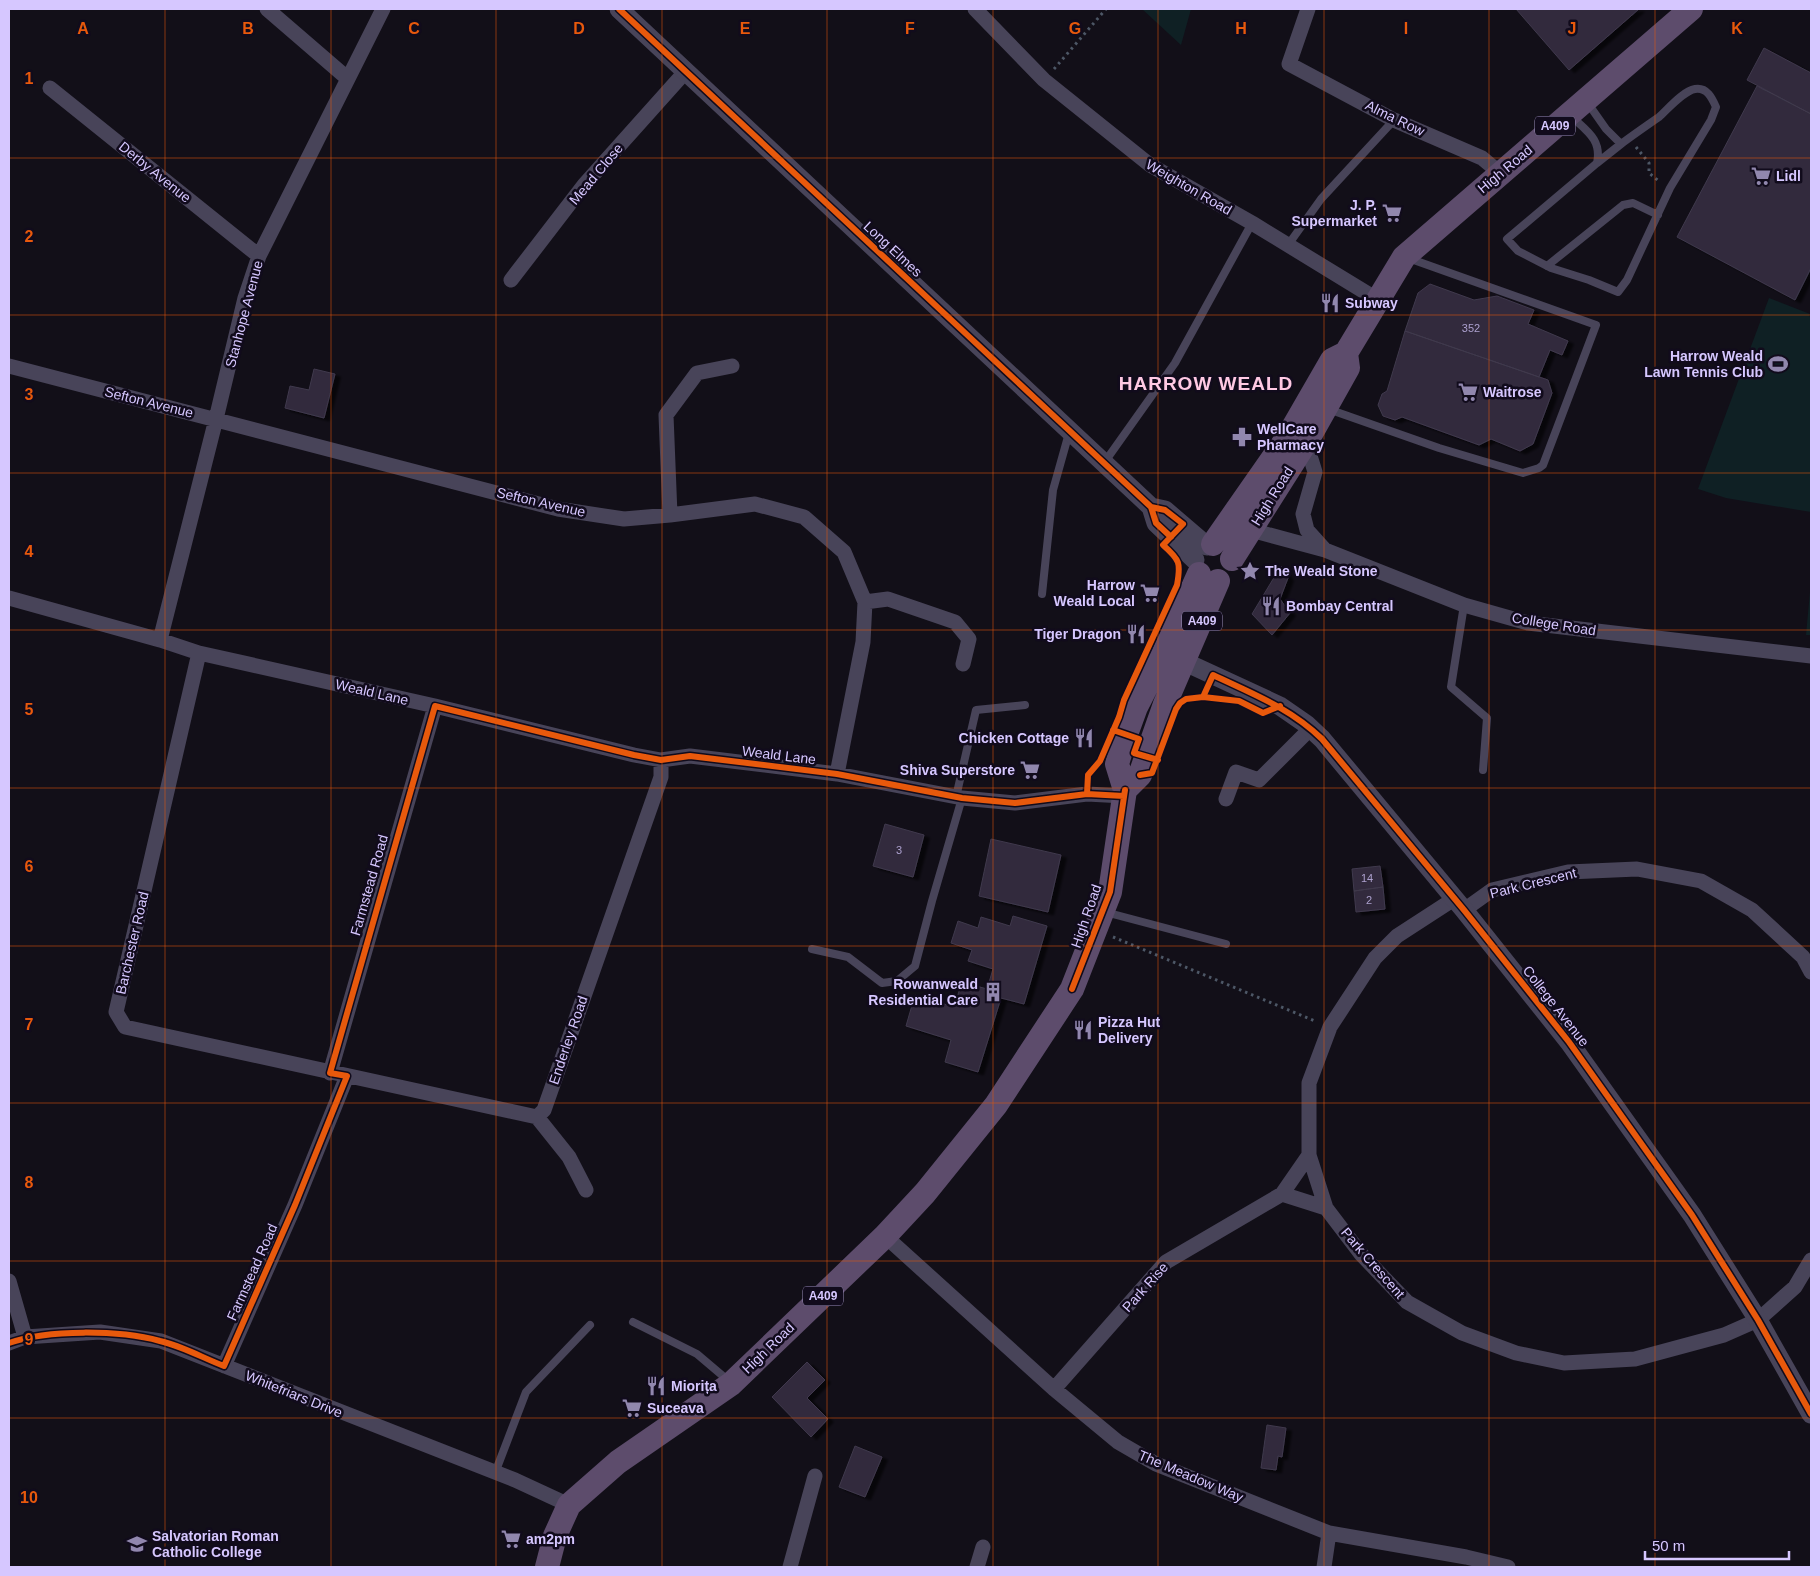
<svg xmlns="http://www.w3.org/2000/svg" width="1820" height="1576" viewBox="0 0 1820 1576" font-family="Helvetica,sans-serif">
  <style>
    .green { fill: #0f2024 }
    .building { fill: #302b3c; stroke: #40394d; filter: url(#shadow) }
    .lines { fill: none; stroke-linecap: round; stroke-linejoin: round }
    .path { stroke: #4d5766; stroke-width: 3; stroke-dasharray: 2.5 4; stroke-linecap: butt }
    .service { stroke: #484459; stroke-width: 8 }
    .minor { stroke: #484459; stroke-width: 15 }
    .tertiary { stroke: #484459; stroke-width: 19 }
    .primary { stroke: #5d4c6c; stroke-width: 24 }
    .cycleway-casing { stroke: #110b1c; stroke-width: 9 }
    .cycleway { stroke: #e8590c; stroke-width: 6 }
    .grid { fill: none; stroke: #e8590c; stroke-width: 1; stroke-opacity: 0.55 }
    .labels { text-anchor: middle; stroke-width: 5; stroke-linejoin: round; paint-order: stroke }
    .number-label { font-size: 11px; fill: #aca0ce }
    .shield { fill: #110b1c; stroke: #9b8fbb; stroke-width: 1 }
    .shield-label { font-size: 12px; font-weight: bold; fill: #d6c7ff }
    .street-label { font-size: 14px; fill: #d6c7ff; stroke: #110b1c }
    .poi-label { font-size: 14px; font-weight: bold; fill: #d6c7ff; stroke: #110b1c; text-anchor: start }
    .district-label { font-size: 19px; font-weight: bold; letter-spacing: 1px; fill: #ffc9e3; stroke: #110b1c }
    .grid-label { font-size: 16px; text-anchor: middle; font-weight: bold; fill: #e8590c; stroke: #110b1c; stroke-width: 5; stroke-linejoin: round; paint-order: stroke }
  </style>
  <defs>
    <filter id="shadow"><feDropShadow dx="5.5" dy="3" stdDeviation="1" flood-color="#0009"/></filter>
  </defs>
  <rect width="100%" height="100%" fill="#120f18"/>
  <path class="green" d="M1142,9H1191L1181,45Z
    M1769,298L1810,314L1809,316L1811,317V512L1726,498L1698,489Z
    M1811,581V635H1806Z"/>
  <path class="building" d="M1516,9H1639L1569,70Z
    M1764,48L1811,73V114L1747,80Z
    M1757,86L1811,114V268L1795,300L1677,237Z
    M1430,284L1474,300L1497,296L1534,310L1528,324L1568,341L1562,355L1550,350L1539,377L1405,331L1418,293Z
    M1405,331L1548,380L1552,393L1533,444L1520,451L1491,439L1479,445L1402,417L1395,420L1383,416L1378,405L1382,394L1387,391Z
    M314,369L335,374L324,418L285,408L290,386L309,390Z
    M1281,566L1288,578L1280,599L1290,613L1272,635L1252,614Z
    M885,824L924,835L913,877L873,866Z
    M991,839L1061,855L1048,912L979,896Z
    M1380,866L1383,887L1354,891L1352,869Z
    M1383,887L1385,909L1356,912L1354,891Z
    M1013,916L1047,926L1024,1004L1001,998L978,1072L945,1062L951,1040L906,1026L915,995L954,1007L962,982L987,989L993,969L968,961L972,950L951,943L958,921L978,928L981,917L1010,926Z
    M807,1362L825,1380L807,1398L828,1419L811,1437L772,1397Z
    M1267,1425L1286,1428L1282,1457L1278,1456L1276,1470L1261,1468Z
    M855,1446L882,1457L865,1497L839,1487Z"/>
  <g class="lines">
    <path class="path" d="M1054,69L1106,9
      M1636,147L1649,163V173L1660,182
      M1113,937L1315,1021"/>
    <path class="service" d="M1572,117C1587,131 1602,140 1597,163L1507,239L1518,251L1551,268L1589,280L1618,292L1627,280L1670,188L1711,120L1716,107C1712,98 1707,87 1695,89C1683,91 1668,109 1659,117C1646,126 1633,135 1621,144L1606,129L1587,102
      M1597,163L1621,144
      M1288,245L1321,199L1394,120
      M1547,266L1623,205L1633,203L1658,215
      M1328,409L1439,448L1523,473L1539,468L1543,465L1596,325L1408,258
      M1104,463L1175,363L1252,223
      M1042,594L1053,490L1069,433
      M1464,605L1451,687L1487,718L1483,770
      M956,797L976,710L1025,705
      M1105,912L1226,944
      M812,949L848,957L882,983L897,981L915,966L932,901L962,798
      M633,1322L697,1354L730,1382
      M495,1473L526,1392L590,1325"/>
    <path class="minor" d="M267,9L347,78
      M975,9L1044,80L1150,165L1252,223L1378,300
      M1308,9L1289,64L1394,120L1482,158L1500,173
      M50,88L259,256
      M511,280L584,185L686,71
      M9,366L558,509L624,519L670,515L755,504L804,517L844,552L865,602L863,642L837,774
      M1297,444L1302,448L1311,459L1315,472L1303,514L1307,530L1325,550
      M670,515L666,415L697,373L732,366
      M1251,530L1325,550L1464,605L1528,623L1811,656
      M9,598L160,640L199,653L435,706L634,755L661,760L690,756L837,774L962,798L1015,803L1087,794L1124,796
      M865,602L888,599L955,622L969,639L963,664
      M160,640L216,419L245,298L259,256L383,9
      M199,653L116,1012L125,1027L537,1117L544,1110L661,777V760
      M1226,799L1236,772L1259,780L1311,728
      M1454,899L1397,936L1375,958L1330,1027L1309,1083V1155L1326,1208L1361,1254L1407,1302L1462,1333L1516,1353L1564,1363L1635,1359L1724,1335L1758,1320L1795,1287L1811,1260
      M1464,910L1492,890L1568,872L1637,869L1701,881L1752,910L1803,957L1811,972
      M330,1073L435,706
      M537,1117L569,1157L586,1190
      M1282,1194L1326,1208
      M885,1236L1054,1389L1118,1442L1156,1464L1329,1533L1466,1557L1508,1567
      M9,1281L25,1337
      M9,1343L25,1337L100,1332L161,1341L515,1480L569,1505
      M224,1366L295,1205L347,1076
      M1054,1389L1166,1262L1282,1194L1309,1155
      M790,1567L815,1476
      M977,1567L983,1547
      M1324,1567L1329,1533"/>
    <path class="tertiary" d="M619,9L1151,507L1156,523L1195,560
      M1151,507L1165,510L1207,546
      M1172,656L1280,706L1306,724L1322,739L1464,910L1569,1042L1692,1215L1758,1320L1811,1414"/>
    <path class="primary" d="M1213,544L1287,438L1332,360L1346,353L1404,257L1691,9
      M1232,559L1311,434L1348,368L1346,353
      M1125,790L1140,775L1165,704L1218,581
      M547,1567L555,1536L569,1505L618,1462L731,1384L885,1236L925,1193L996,1105L1072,989L1110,892L1125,790L1117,764L1124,740L1136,707L1164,652L1199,574"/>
    <defs>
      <path id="cycleway" d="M619,9L1151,507L1156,523L1171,537
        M1203,697L1213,675C1253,694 1290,708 1322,739L1464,910L1569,1042L1692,1215L1758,1320L1811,1414
        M1113,730L1139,739L1134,753L1158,760
        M1140,775L1152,773L1176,709L1180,703L1186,699L1203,697L1239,701L1263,713L1280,706
        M1087,794L1088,775L1100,761L1119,717L1124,700L1177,585C1181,563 1180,560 1163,545L1183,524L1165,510L1151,507
        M1072,989L1110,892L1125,790
        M9,1343C48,1329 119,1330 160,1341C182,1346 203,1358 224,1366L295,1205L347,1076L330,1073L435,706L634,755L661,760L690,756L837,774L962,798L1015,803L1087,794L1124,796"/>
    </defs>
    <use href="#cycleway" class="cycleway-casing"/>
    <use href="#cycleway" class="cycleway"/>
  </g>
  <path class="grid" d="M165,9V1567M331,9V1567M496,9V1567M662,9V1567M827,9V1567M993,9V1567M1158,9V1567M1324,9V1567M1489,9V1567M1655,9V1567M9,158H1811M9,315H1811M9,473H1811M9,630H1811M9,788H1811M9,946H1811M9,1103H1811M9,1261H1811M9,1418H1811"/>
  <defs>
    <symbol id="supermarket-bare" viewBox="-9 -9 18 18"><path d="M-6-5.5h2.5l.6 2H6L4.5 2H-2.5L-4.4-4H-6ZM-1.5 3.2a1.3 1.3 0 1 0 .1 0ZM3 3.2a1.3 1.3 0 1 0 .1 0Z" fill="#9187ae" stroke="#110b1c" stroke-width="2.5" paint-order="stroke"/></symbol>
    <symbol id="restaurant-bare" viewBox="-9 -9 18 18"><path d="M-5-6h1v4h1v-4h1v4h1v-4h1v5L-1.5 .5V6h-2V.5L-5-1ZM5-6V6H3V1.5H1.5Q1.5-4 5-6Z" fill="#9187ae" stroke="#110b1c" stroke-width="2.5" paint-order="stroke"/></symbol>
    <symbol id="stadium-bare" viewBox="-9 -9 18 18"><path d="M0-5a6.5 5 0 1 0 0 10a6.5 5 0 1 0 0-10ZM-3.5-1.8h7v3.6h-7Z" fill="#9187ae" stroke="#110b1c" stroke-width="2.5" paint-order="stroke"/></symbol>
    <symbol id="pharmacy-bare" viewBox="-9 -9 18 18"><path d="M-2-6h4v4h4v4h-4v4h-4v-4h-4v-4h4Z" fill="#9187ae" stroke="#110b1c" stroke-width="2.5" paint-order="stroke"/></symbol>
    <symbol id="sight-bare" viewBox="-9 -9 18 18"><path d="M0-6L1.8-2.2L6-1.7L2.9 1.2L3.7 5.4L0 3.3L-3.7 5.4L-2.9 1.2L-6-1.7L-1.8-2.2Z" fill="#9187ae" stroke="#110b1c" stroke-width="2.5" paint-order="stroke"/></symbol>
    <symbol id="building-bare" viewBox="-9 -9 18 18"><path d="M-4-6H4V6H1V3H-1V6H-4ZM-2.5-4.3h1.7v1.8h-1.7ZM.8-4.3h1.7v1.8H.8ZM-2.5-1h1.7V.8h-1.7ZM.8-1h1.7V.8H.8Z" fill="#9187ae" stroke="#110b1c" stroke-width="2.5" paint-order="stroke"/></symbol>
    <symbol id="school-bare" viewBox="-9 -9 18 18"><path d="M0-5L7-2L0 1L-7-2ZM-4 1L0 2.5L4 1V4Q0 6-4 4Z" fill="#9187ae" stroke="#110b1c" stroke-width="2.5" paint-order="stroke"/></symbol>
  </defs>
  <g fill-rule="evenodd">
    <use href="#supermarket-bare" x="1747" y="162" width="28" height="28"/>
    <use href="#supermarket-bare" x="1378" y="199" width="28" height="28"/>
    <use href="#restaurant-bare" x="1316" y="289" width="28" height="28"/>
    <use href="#stadium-bare" x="1764" y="350" width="28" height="28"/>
    <use href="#supermarket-bare" x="1454" y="378" width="28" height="28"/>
    <use href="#pharmacy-bare" x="1228" y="423" width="28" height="28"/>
    <use href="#sight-bare" x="1236" y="557" width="28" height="28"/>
    <use href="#supermarket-bare" x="1136" y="579" width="28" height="28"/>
    <use href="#restaurant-bare" x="1257" y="592" width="28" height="28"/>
    <use href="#restaurant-bare" x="1122" y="620" width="28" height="28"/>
    <use href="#restaurant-bare" x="1070" y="724" width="28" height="28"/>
    <use href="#supermarket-bare" x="1016" y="756" width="28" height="28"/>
    <use href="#building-bare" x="979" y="978" width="28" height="28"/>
    <use href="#restaurant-bare" x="1069" y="1016" width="28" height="28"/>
    <use href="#restaurant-bare" x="642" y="1372" width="28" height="28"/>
    <use href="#supermarket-bare" x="618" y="1394" width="28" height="28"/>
    <use href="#supermarket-bare" x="497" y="1525" width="28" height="28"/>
    <use href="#school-bare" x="123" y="1530" width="28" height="28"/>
  </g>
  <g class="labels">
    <g class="number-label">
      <text x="1471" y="332">352</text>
      <text x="899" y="854">3</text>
      <text x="1367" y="882">14</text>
      <text x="1369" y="904">2</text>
    </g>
    <g class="shield">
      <rect x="1535" y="116.5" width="40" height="19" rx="4"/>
      <rect x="1182" y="611.5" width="40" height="19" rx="4"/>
      <rect x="803" y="1286.5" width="40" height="19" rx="4"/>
    </g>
    <g class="shield-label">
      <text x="1555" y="130">A409</text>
      <text x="1202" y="625">A409</text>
      <text x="823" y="1300">A409</text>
    </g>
    <g class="street-label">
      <text transform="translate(1395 118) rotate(26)" y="5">Alma Row</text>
      <text transform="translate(1505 169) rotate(-40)" y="5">High Road</text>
      <text transform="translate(155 172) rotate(39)" y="5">Derby Avenue</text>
      <text transform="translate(596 174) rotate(-50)" y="5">Mead Close</text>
      <text transform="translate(1189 187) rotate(30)" y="5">Weighton Road</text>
      <text transform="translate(893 249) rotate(43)" y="5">Long Elmes</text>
      <text transform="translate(244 314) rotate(-75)" y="5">Stanhope Avenue</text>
      <text transform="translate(149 402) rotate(14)" y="5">Sefton Avenue</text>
      <text transform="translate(1272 496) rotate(-58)" y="5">High Road</text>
      <text transform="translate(541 502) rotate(13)" y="5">Sefton Avenue</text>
      <text transform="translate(1554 624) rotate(9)" y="5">College Road</text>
      <text transform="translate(372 692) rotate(13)" y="5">Weald Lane</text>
      <text transform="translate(779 755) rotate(7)" y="5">Weald Lane</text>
      <text transform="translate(1533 883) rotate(-14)" y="5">Park Crescent</text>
      <text transform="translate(369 885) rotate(-74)" y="5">Farmstead Road</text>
      <text transform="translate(1086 916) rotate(-71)" y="5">High Road</text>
      <text transform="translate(132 943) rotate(-77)" y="5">Barchester Road</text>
      <text transform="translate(1556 1006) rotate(52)" y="5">College Avenue</text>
      <text transform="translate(568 1040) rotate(-71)" y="5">Enderley Road</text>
      <text transform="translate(1373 1263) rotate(49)" y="5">Park Crescent</text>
      <text transform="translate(252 1272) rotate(-66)" y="5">Farmstead Road</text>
      <text transform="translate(1145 1287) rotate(-48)" y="5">Park Rise</text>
      <text transform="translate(768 1348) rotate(-44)" y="5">High Road</text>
      <text transform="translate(294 1394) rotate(22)" y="5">Whitefriars Drive</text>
      <text transform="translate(1191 1476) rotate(23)" y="5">The Meadow Way</text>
    </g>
    <g class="poi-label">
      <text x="1776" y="181">Lidl</text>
      <text x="1377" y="210" text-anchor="end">J. P.<tspan x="1377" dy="16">Supermarket</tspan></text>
      <text x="1345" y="308">Subway</text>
      <text x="1763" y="361" text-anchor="end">Harrow Weald<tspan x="1763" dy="16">Lawn Tennis Club</tspan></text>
      <text x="1483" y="397">Waitrose</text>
      <text x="1257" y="434">WellCare<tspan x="1257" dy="16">Pharmacy</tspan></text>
      <text x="1265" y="576">The Weald Stone</text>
      <text x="1135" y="590" text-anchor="end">Harrow<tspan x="1135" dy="16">Weald Local</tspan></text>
      <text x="1286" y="611">Bombay Central</text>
      <text x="1121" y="639" text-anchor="end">Tiger Dragon</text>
      <text x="1069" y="743" text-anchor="end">Chicken Cottage</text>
      <text x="1015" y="775" text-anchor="end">Shiva Superstore</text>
      <text x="978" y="989" text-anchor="end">Rowanweald<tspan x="978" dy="16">Residential Care</tspan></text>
      <text x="1098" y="1027">Pizza Hut<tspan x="1098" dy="16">Delivery</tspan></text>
      <text x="671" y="1391">Miorița</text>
      <text x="647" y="1413">Suceava</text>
      <text x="152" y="1541">Salvatorian Roman<tspan x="152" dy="16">Catholic College</tspan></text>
      <text x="526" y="1544">am2pm</text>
    </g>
    <g class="district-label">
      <text x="1206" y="390">HARROW WEALD</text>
    </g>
  </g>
  <g class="grid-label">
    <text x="83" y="34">A</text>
    <text x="248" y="34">B</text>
    <text x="414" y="34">C</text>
    <text x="579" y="34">D</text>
    <text x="745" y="34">E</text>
    <text x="910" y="34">F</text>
    <text x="1075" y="34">G</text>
    <text x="1241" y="34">H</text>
    <text x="1406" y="34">I</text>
    <text x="1572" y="34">J</text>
    <text x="1737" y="34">K</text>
    <text x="29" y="84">1</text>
    <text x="29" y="242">2</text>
    <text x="29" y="400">3</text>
    <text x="29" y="557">4</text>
    <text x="29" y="715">5</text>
    <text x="29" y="872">6</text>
    <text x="29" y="1030">7</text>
    <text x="29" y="1188">8</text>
    <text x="29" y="1345">9</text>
    <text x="29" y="1503">10</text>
  </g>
  <rect width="1820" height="1576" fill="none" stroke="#d6c7ff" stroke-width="20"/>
  <path d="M1645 1551v8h144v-8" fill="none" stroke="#d6c7ff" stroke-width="2.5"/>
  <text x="1652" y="1551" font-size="15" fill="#d6c7ff" stroke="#110b1c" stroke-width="4" paint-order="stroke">50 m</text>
</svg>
